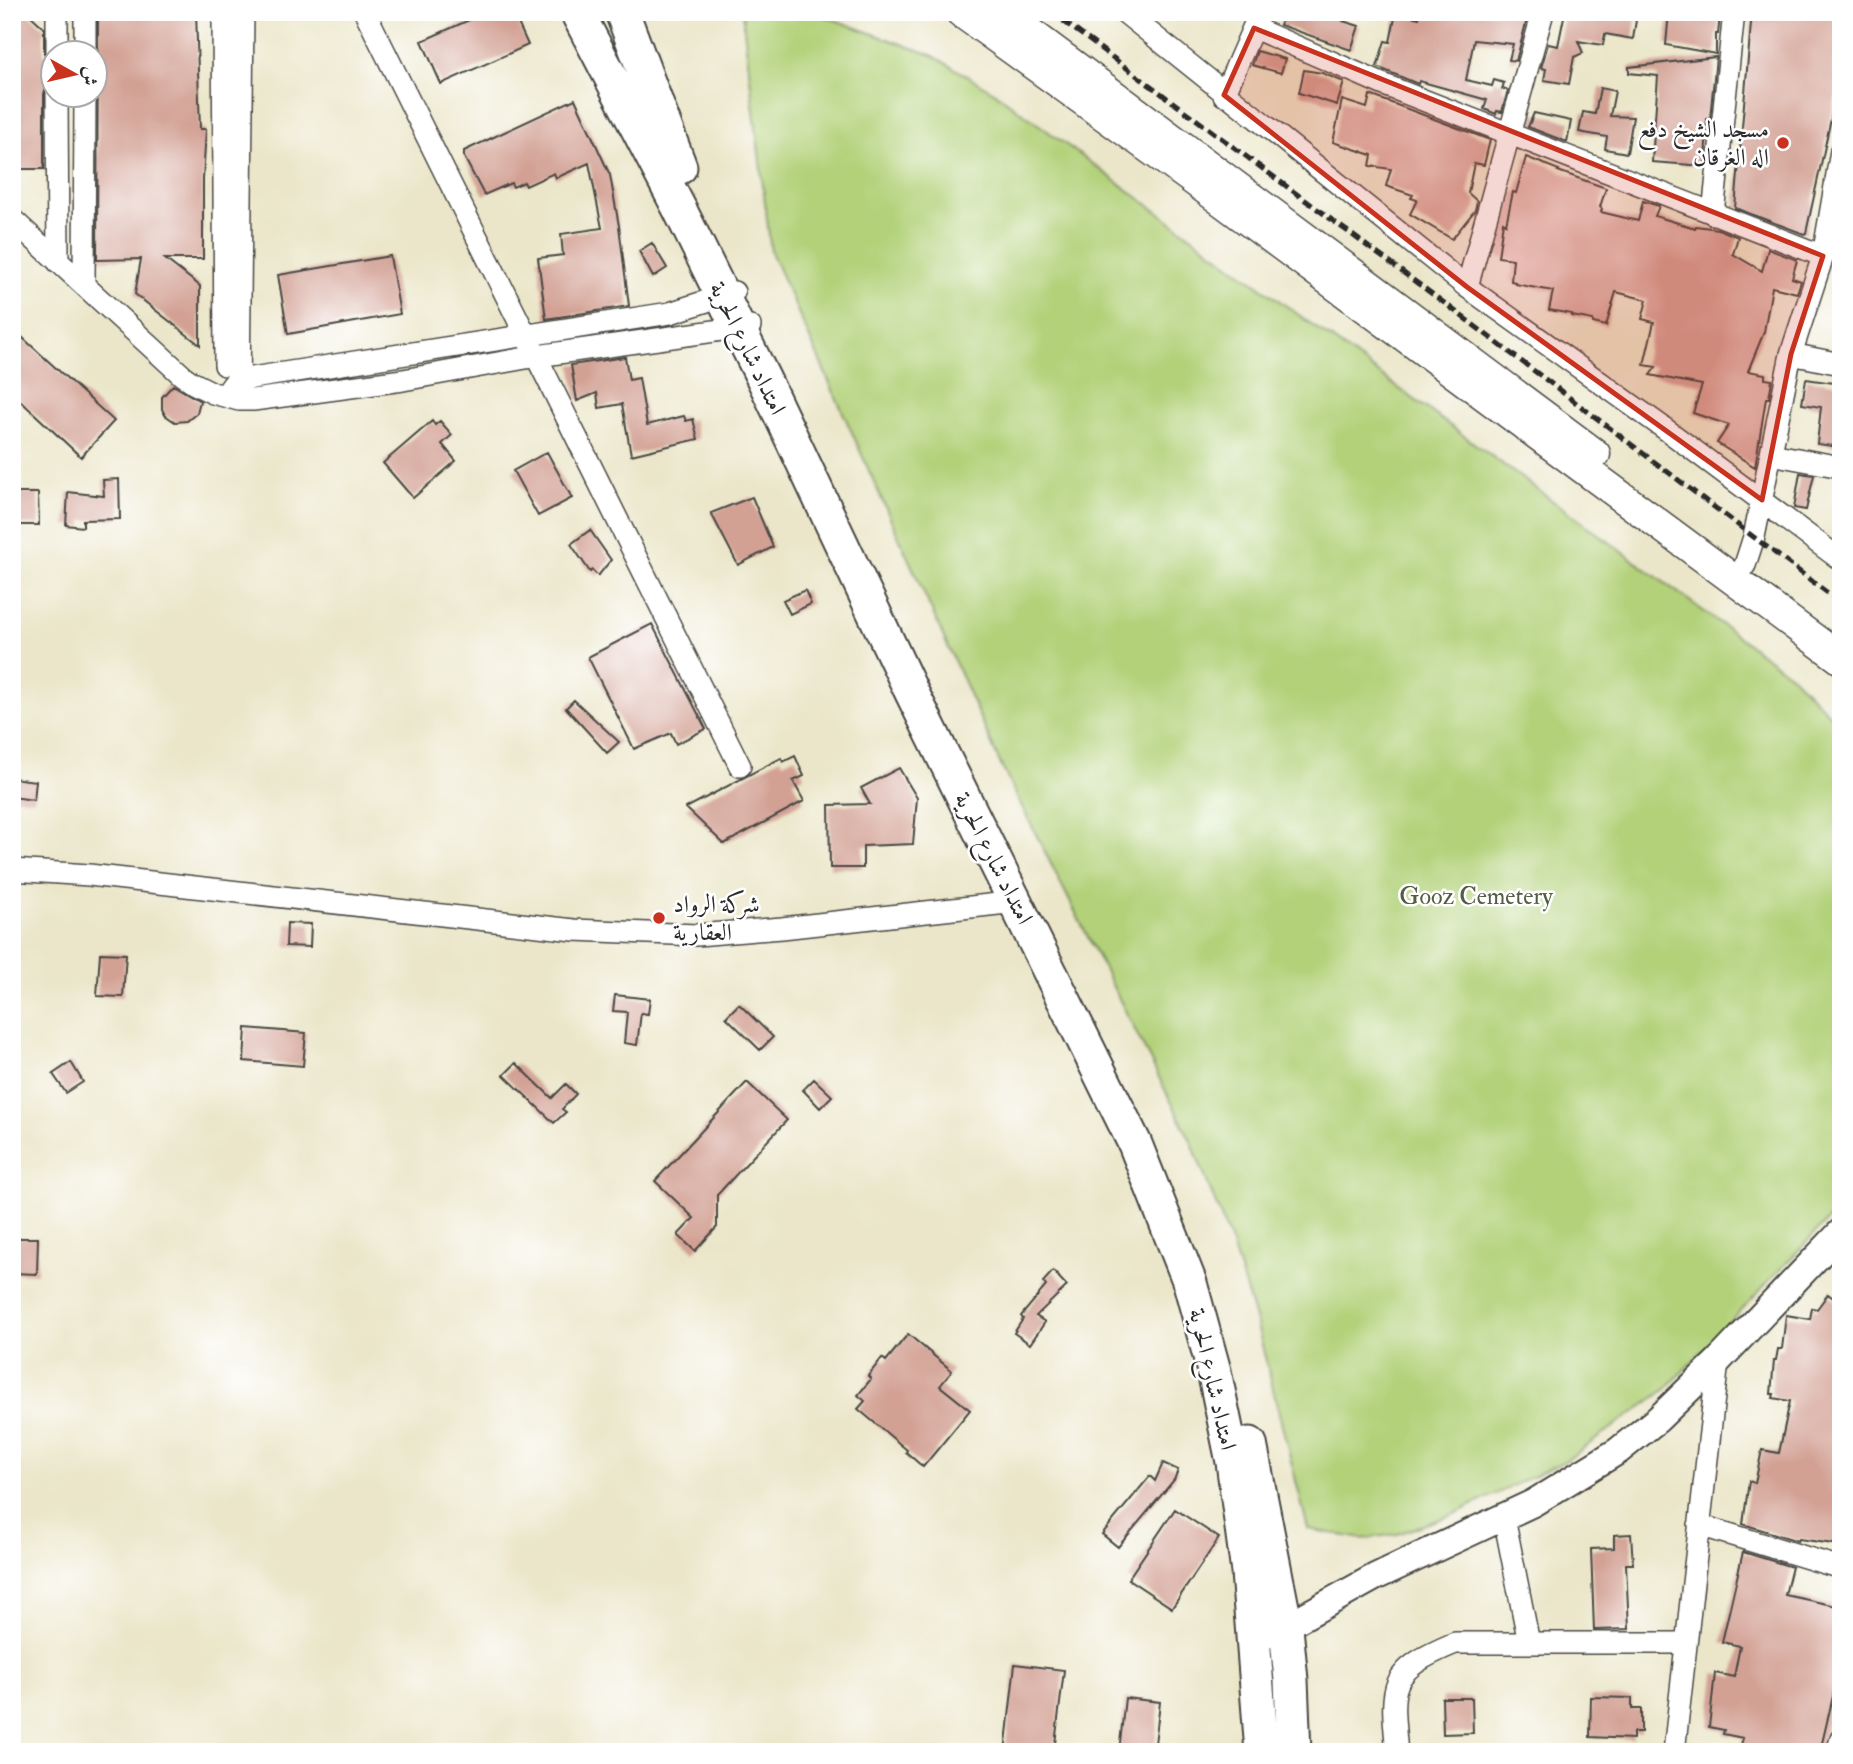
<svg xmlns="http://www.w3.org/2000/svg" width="1853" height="1764" viewBox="0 0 1853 1764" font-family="'IM FELL Double Pica',Amiri,serif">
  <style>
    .green { fill: #b2d179; stroke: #6e7e52; stroke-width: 2 }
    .building { fill: #d3a194 }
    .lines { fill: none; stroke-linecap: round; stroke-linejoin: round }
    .minor-casing { stroke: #484743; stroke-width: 24 }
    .tertiary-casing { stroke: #484743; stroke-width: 30 }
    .secondary-casing { stroke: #484743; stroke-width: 33 }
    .primary-casing { stroke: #484743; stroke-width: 37 }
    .minor { stroke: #fff; stroke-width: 21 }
    .tertiary { stroke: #fff; stroke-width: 26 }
    .secondary { stroke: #fff; stroke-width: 30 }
    .primary { stroke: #fff; stroke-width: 33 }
    .rail { stroke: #2b2b2b; stroke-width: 5; stroke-dasharray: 10 5; stroke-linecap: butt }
    .marked { fill: #c8321e; fill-opacity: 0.2; stroke: #c8321e; stroke-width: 5; stroke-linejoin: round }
    .poi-dot { fill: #c8321e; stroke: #fff; stroke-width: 2.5 }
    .labels { text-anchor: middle; stroke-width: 5; stroke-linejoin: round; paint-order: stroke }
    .poi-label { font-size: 24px; fill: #2b2b2b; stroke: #fff; text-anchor: end }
    .street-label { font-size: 24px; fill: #2b2b2b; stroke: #fff }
    .park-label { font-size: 24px; fill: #545d42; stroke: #fff }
  </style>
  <rect width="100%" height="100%" fill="#fff"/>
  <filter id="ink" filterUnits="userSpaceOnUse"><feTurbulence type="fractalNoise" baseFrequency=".0143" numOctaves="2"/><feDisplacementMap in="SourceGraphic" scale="14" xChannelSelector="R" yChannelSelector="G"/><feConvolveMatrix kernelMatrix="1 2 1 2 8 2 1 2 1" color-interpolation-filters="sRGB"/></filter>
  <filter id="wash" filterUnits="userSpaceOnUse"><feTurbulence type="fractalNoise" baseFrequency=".00686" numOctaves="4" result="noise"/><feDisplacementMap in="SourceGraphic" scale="28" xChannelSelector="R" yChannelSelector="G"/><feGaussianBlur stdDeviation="1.57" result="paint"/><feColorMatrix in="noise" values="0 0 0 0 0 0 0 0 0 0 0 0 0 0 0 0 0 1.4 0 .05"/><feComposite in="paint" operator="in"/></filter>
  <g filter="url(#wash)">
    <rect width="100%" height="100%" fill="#ebe6c9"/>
    <path class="green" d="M742,12H813L932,55L997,94L1792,676L1841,726V1206L1665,1390L1567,1460L1454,1514L1398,1534L1362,1539L1308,1529L1257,1325L1232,1245L1191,1141L1001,765L771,252Z"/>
    <g id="blocks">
      <path class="building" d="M12,12H27L44,28V53L51,63V83L46,87L44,94V169H12Z
        M98,12H196L200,129H206L203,179V259H165L200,286V345L135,294L141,259L97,260Z
        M487,12H513L528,45L441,84L422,41Z
        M1284,12H1344L1343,21L1359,26L1351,50L1280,25Z
        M1420,12H1529L1516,61L1509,60L1513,44L1474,40L1466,80L1492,86L1494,80L1504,83L1502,89L1508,90L1502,112L1497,111L1496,114L1484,109L1487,100L1419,81L1418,84L1377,67L1385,41L1390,42L1396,13L1419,18Z
        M1565,12H1626L1637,14L1633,39L1605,34L1603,45L1578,41L1583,53L1574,57L1569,84L1544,80L1546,69L1541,68L1548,44L1558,46Z
        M1669,12H1717L1716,15H1720L1718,34H1716V54L1666,45Z
        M1752,12H1808L1841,18V73L1806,233L1804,234L1735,208Z
        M1257,51L1285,59L1281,73L1252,65Z
        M1716,57L1710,119H1707L1705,166L1652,162L1658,76L1629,73V67Z
        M1304,70L1322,73L1344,82L1337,105L1299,93Z
        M1600,88L1615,91L1610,116L1633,117L1627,153L1605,149L1607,137L1579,132L1583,112L1595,114Z
        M1370,95L1490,140L1484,165L1474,163L1468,193L1477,201L1475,210L1452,239L1410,214L1417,200L1411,198L1413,195L1386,186L1391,169L1370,166L1372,155L1333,142L1342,100L1367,108Z
        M575,99L610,175L619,226L629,306L546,319L538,258L563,255L561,234L602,228L589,163L556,178L554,173L526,186L524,182L513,187L511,183L484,195L464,157V151Z
        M1534,113L1571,121L1567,142L1528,127Z
        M1526,157L1559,170L1558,171L1606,188L1600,207L1602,209L1601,212L1638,221L1643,201L1659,206L1655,216L1695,228L1696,226L1718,229L1738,237L1733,254L1762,271L1768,249L1797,260L1792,278L1801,281L1797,293L1772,287L1764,332L1748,371L1765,374V379L1772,380L1769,398H1766L1755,467L1717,443L1729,425L1693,413L1702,385L1650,375L1656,367L1644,365L1654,322L1642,319L1647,300L1616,292L1606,326L1593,323V320L1572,316V314L1549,310L1553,291L1515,284V282L1511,281L1513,259L1498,257L1503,222L1506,224L1513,192L1516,193Z
        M652,243L667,268L653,277L639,251Z
        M390,256L400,314L288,334L278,275Z
        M12,328L114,421L81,457L12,393Z
        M625,357L629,380L639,378L647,425L684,416L686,421L693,419L698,439L631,455L622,404L599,408L597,393L577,401L571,365Z
        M1806,379L1841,384V447L1817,444L1821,407L1802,404Z
        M173,385L200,401L197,413L187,421L175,422L165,415L162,409V397Z
        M432,421L435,425L440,421L452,435L442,444L456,461L413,498L383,463Z
        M547,452L572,498L538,516L513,471Z
        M1800,473L1814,475L1806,510L1794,508Z
        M119,479L120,519L83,520V527L66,525L68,492L104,496L103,480Z
        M12,493H38L39,525H12Z
        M752,497L773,547L738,565L711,513Z
        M590,530L611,560L598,576L592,570L590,572L571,544Z
        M805,590L811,604L790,614L783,600Z
        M652,624L706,729L676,744L671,733L634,749L588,657Z
        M574,700L619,742L607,753L566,708Z
        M795,756L804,776L793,781L804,801L724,844L686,808L781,758L783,762Z
        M899,768L917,798L913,844L863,846V868H830L829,805L870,804L861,788Z
        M12,778L36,781L34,800L12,797Z
        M287,923L311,924L310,947L286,946Z
        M100,953L126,954L123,997L97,996Z
        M615,995L650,999L648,1014L641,1013L637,1045L624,1043L627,1012L613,1011Z
        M739,1004L773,1037L760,1050L726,1017Z
        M246,1028L306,1033L303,1066L244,1061Z
        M71,1062L83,1082L66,1093L53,1074Z
        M516,1063L552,1098L566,1084L576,1094L562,1109L566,1112L554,1123L504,1075Z
        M814,1079L832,1096L820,1108L803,1090Z
        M747,1082L787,1120L717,1195V1227L695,1251L678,1235L694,1218L655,1181Z
        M12,1238H38L37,1274L12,1273Z
        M1053,1271L1067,1286L1036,1316L1045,1322L1030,1344L1014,1333L1023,1319L1021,1316L1046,1286L1043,1282Z
        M1828,1294L1841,1304L1833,1348L1841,1349V1545L1799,1539L1798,1541L1743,1524L1749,1481L1755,1483L1762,1450L1779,1453L1790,1401L1773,1398L1774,1394H1771L1774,1360H1776L1778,1349H1782L1786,1315L1810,1319L1812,1308L1817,1309Z
        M908,1334L952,1371L940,1386L970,1410L923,1467L906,1452L907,1450L858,1409L865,1401L858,1395L871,1379L868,1376L882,1358L886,1361Z
        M1163,1463L1178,1470L1174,1480L1118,1547L1102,1534L1150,1476L1155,1481Z
        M1175,1509L1219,1538L1172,1608L1128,1579Z
        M1631,1534L1633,1564H1626L1629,1629L1594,1630L1591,1549L1614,1548V1535Z
        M1743,1552L1792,1567L1785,1595L1841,1607V1662L1820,1752H1782L1757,1746V1748L1741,1745L1743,1738L1723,1734L1724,1730L1709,1727L1715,1673L1734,1677L1740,1646L1722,1642Z
        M1015,1664L1064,1670L1054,1752H1005Z
        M1591,1697L1632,1698V1709H1641V1732H1633V1739L1590,1737Z
        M1125,1698L1160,1702L1154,1752H1119Z
        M1442,1698H1472L1473,1733L1443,1734Z"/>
    </g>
  </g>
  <g filter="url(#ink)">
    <use href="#blocks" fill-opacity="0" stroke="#484743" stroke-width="2"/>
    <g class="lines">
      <defs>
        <path id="minor" d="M57,12V52
          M223,12L225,365
          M365,12L740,766
          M1124,12L1467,287L1668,431L1841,560
          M1254,28L1382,84L1823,256
          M85,52V12
          M57,94L58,262
          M1224,95L1260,12
          M1713,214L1734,12
          M12,219L183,376L193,383L213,393L239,400H253L403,380L537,356L750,326
          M84,285L85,94
          M1467,287L1543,12
          M1791,354L1841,364
          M239,394L243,12
          M225,395L233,384L252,378L670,313L734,292
          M1771,454L1841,467
          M1745,565L1754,537L1791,354L1823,256L1841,151
          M12,870L89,875L574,930L697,935L782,928L1016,902
          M1504,1517L1529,1643
          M1699,1525L1841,1568
          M1397,1752C1390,1683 1388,1671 1455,1643H1685
          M1674,1752L1718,1361
          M1837,1752L1841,1739"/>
        <path id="tertiary" d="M1272,1634L1375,1577L1533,1503L1618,1451L1658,1419L1718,1361L1841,1232"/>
        <path id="secondary" d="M961,12L1192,179L1841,659
          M1002,12L1595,454"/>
        <path id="primary" d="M577,12L679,208L765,382L912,693L1135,1144L1190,1283L1214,1371L1233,1462L1248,1572L1262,1752
          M622,12L680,167
          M1250,1444L1286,1628L1291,1680L1294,1752"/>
      </defs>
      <use href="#minor" class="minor-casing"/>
      <use href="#tertiary" class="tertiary-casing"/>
      <use href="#secondary" class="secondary-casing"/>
      <use href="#primary" class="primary-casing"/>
      <use href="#minor" class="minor"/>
      <use href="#tertiary" class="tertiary"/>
      <use href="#secondary" class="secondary"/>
      <use href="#primary" class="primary"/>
      <path class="rail" d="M1051,12L1451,308L1841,603"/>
    </g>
  </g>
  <path class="marked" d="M1254,28L1823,256L1791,354L1762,500L1467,287L1224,95Z"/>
  <g class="poi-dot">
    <circle cx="1783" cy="143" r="7"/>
    <circle cx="659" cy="918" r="7"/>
  </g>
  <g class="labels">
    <g class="poi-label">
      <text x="1769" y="137">مسجد الشيخ دفع<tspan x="1769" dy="28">اله الغرقان</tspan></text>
      <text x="673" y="912" text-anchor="start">شركة الرواد<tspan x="673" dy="28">العقارية</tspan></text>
    </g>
    <g class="street-label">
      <text transform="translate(748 348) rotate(64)" y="8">امتداد شارع الحرية</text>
      <text transform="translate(994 858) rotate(63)" y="8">امتداد شارع الحرية</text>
      <text transform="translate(1213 1379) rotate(77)" y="8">امتداد شارع الحرية</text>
    </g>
    <g class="park-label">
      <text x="1476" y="904">Gooz Cemetery</text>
    </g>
  </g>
  <rect width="1853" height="1764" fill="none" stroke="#fff" stroke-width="42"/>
  <g transform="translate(74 74) rotate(98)"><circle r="33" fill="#ffffff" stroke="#aaaaaa" stroke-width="2"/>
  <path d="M0-5L12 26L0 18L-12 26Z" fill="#c8321e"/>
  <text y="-10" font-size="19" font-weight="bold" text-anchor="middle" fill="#2b2b2b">ش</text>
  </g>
</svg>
